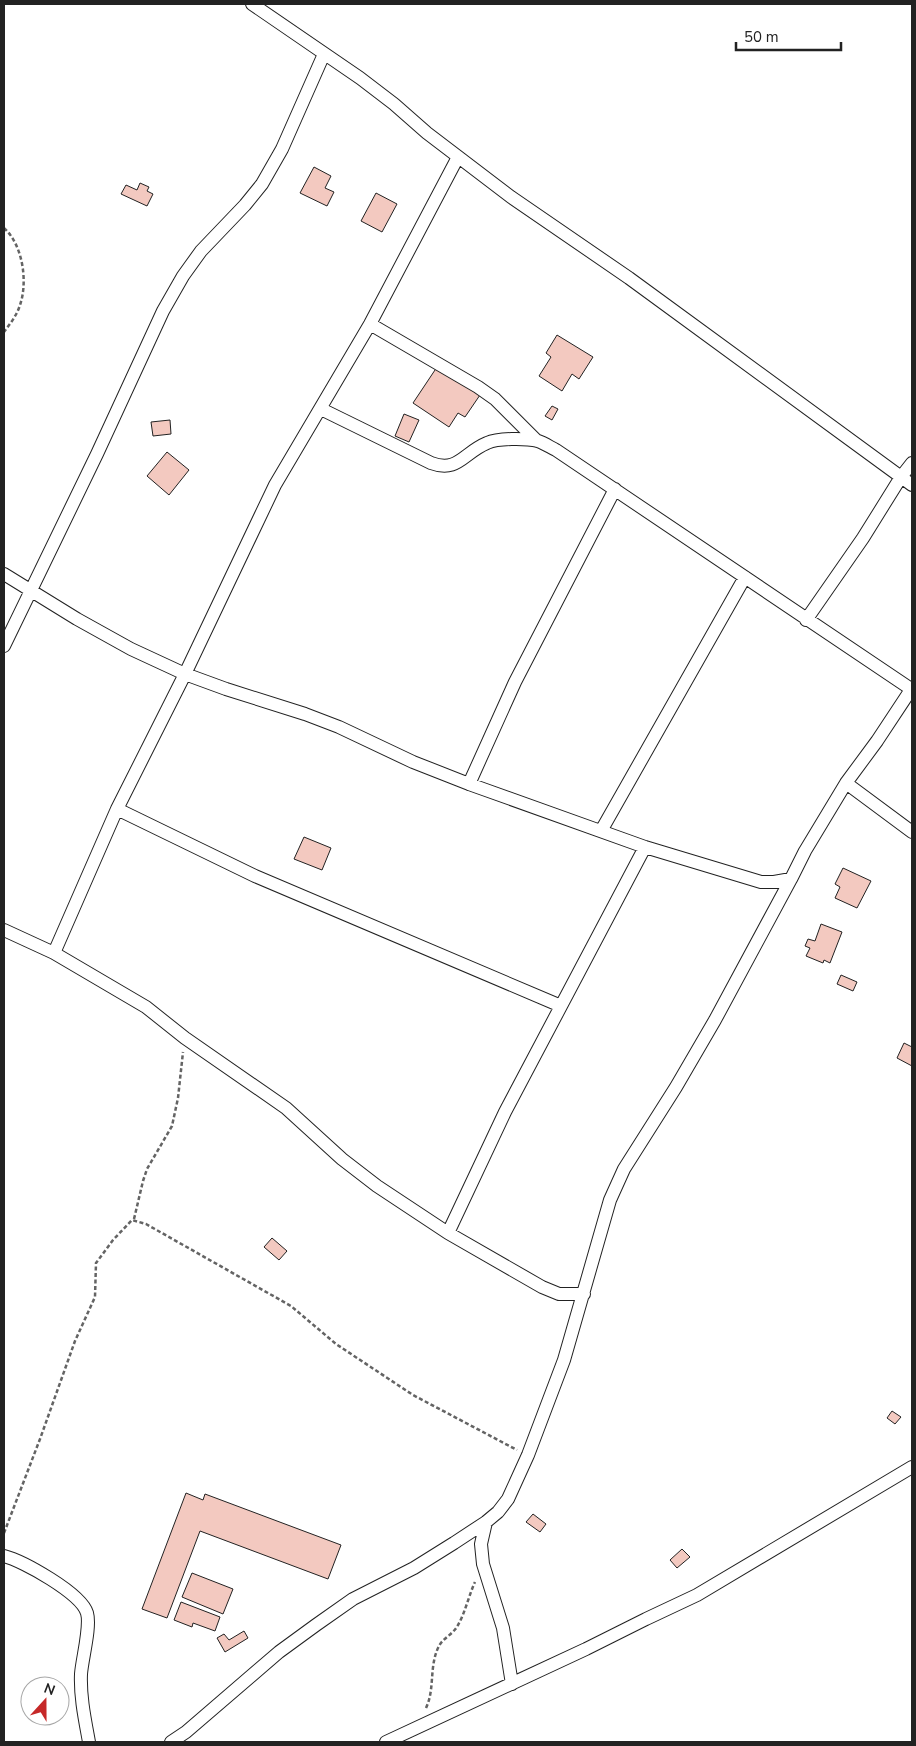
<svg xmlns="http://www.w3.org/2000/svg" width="916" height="1746" viewBox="0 0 916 1746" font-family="'Nunito Sans',sans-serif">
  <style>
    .building { fill: #f3c9c0; stroke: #222 }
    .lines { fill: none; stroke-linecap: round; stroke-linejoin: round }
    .minor-casing { stroke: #222; stroke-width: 14 }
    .path { stroke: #646464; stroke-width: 2.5; stroke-dasharray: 4 2.5; stroke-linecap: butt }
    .minor { stroke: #fff; stroke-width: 12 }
  </style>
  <rect width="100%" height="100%" fill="#fff"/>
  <path class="building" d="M314,167L331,176L325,188L334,192L327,206L300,193Z
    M140,183L149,187L147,191L153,194L147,206L121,194L126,185L137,190Z
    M376,193L397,204L382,232L361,221Z
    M557,335L593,357L579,379L572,374L562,391L539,376L551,357L546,353Z
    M437,367L480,395L465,417L458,413L449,427L413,403Z
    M552,406L558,409L552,420L545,416Z
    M404,414L419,420L409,442L395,436Z
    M170,420L171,434L153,436L151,422Z
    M167,452L189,470L169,495L147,476Z
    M304,837L331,848L322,870L294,859Z
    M843,868L871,881L857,908L835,898L840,887L835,884Z
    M821,924L842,932L830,963L824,960L823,963L806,956L810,948L805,946L808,939L815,941Z
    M841,975L857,982L853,991L837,984Z
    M904,1043L912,1047V1066L897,1058Z
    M272,1238L287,1251L279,1260L264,1247Z
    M892,1411L901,1417L895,1424L887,1418Z
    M186,1493L203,1500L205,1494L341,1545L328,1579L200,1531L167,1618L142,1609Z
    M533,1514L546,1524L540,1532L526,1522Z
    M682,1549L690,1557L677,1568L670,1560Z
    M192,1573L233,1589L223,1614L182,1597Z
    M181,1602L220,1617L215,1631L193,1623L192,1627L174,1620Z
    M244,1631L248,1638L225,1652L217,1638L224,1634L229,1640Z"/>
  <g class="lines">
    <defs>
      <path id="minor" d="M252,4L360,78L394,104L427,133L511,197L629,278L912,485
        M370,324L478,387L495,399L537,441
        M321,409L431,463C458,473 463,453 487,443C498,438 525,438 538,441C544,443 550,447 556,450L911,689
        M4,574L77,619L131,649L185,674L226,689L305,714L339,727L413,762L469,784L645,847L761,882H774L791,879
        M806,620L863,538L901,477L912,463
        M4,646L97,454L163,311L183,276L201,251L245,205L262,184L282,149L324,54
        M846,783L912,832
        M469,784L515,682L615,489
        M117,809L255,876L561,1006
        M601,831L745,577
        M4,930L54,953L146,1007L185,1038L286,1108L342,1159L377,1186L448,1233L542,1287L559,1294H584
        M54,953L117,809L185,674L275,485L370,324L458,157
        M448,1233L505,1112L645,847
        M486,1522L481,1544L483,1564L503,1628L512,1684
        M4,1556C23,1561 81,1593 87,1613C91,1627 82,1659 81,1674C80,1697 85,1720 89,1742
        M171,1742L186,1732L279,1652L316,1625L353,1599L414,1568L454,1543L486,1522L498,1512L508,1499L528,1455L564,1360L610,1200L624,1169L676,1087L715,1020L791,879L805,851L846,783L877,741L912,688
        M386,1742L586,1649L646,1619L697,1595L912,1467"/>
    </defs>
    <use href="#minor" class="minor-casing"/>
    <path class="path" d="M4,228C23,245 28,282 20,305C17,315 10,324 4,332
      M134,1219L143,1181L147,1169L172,1126L178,1098L183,1052
      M4,1533L40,1439L75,1341L95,1297L96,1263L113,1240L132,1220L146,1224L291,1306L336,1344L413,1395L517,1450
      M426,1708C435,1689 429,1668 438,1648C442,1638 453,1635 458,1625C465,1613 469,1595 475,1582"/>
    <use href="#minor" class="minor"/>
  </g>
  <rect width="916" height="1746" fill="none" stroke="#222222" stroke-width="10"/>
  <g transform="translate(45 1701) rotate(21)"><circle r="24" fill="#ffffff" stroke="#a7a7a7"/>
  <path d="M0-4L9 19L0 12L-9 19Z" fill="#c62828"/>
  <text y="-8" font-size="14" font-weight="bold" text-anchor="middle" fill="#222222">N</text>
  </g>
  <path d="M736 42v8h105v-8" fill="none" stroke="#222222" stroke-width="2.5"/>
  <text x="744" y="42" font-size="15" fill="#222222" stroke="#ffffff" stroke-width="4" paint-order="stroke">50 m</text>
</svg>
